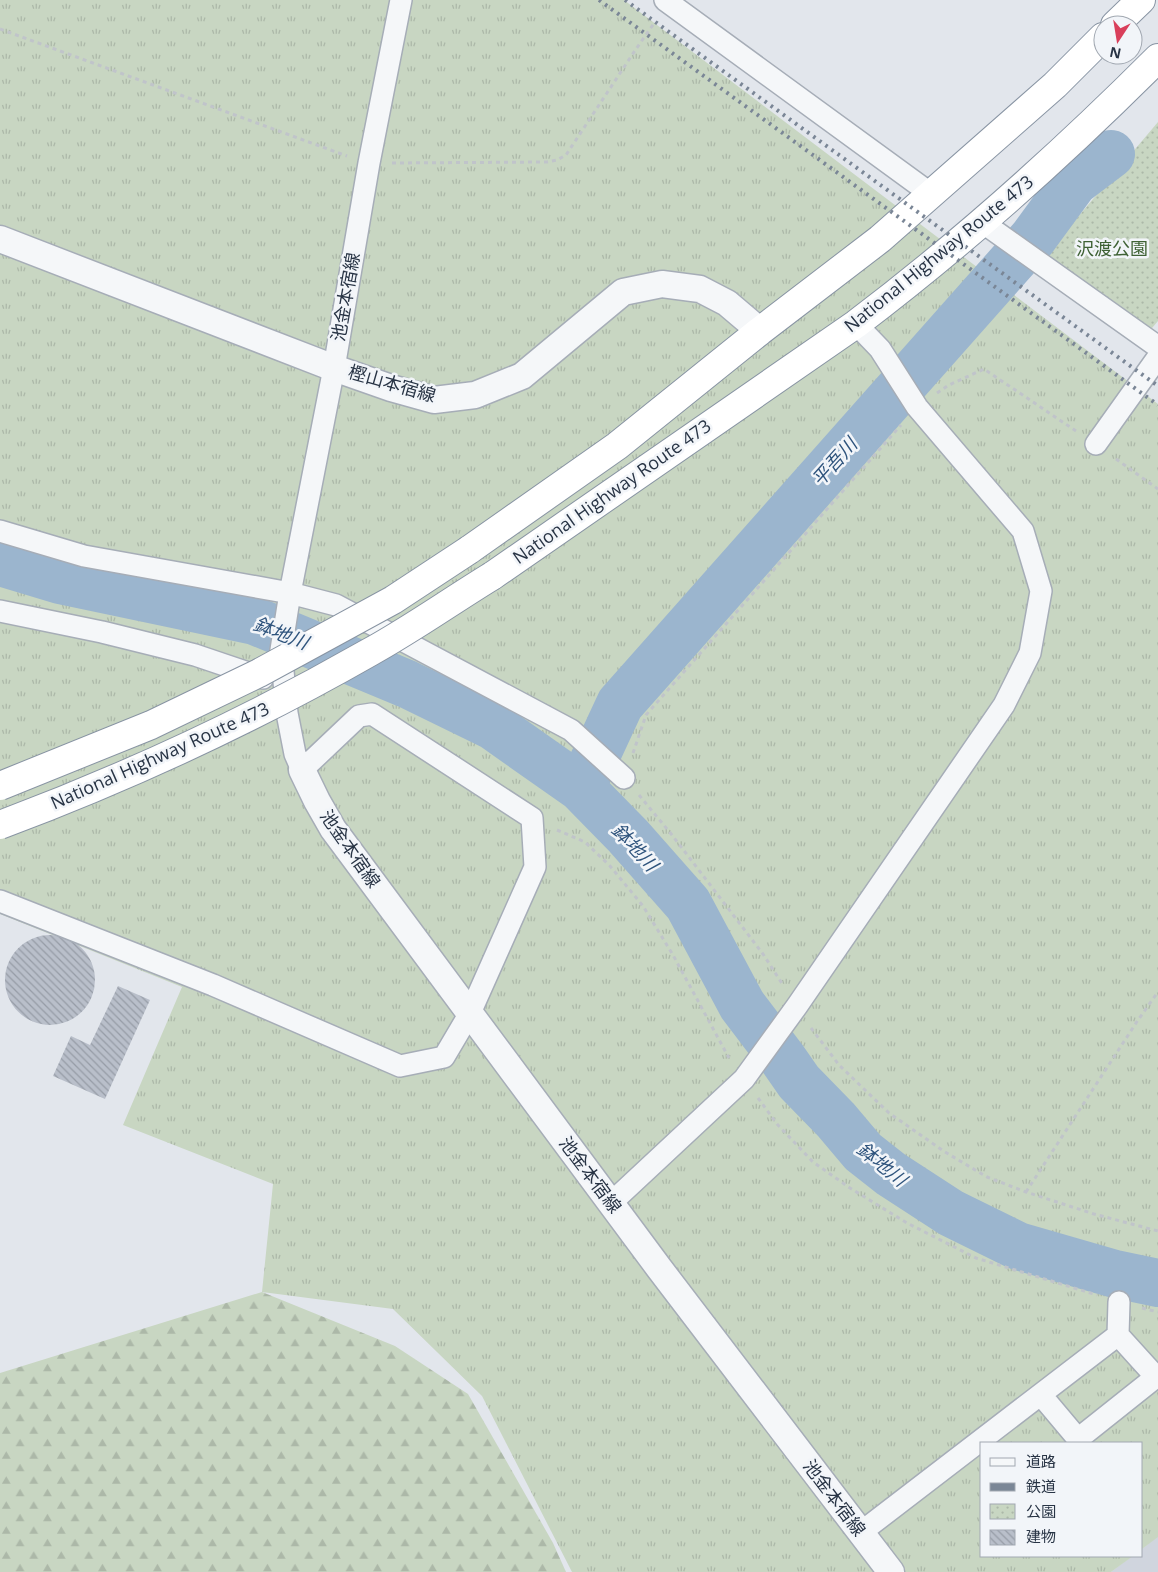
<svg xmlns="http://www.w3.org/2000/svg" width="1158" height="1572" viewBox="0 0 1158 1572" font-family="'Open Sans','Noto Sans JP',sans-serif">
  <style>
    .built { fill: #d0d5de }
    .grass { fill: url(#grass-tufts) }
    .forest { fill: url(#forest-firs) }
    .park { fill: url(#park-dots) }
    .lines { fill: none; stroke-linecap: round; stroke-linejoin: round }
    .river { stroke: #9bb5ce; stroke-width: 48 }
    .building { fill: url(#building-back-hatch) }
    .minor-casing { stroke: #a6adb7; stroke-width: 24 }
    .tertiary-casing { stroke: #a6adb7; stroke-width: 29 }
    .trunk-casing { stroke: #8894a3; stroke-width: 30 }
    .path { stroke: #c0c4ca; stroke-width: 3; stroke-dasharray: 4 4; stroke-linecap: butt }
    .minor { stroke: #f5f7f9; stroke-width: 21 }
    .tertiary { stroke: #f5f7f9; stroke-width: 26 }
    .trunk { stroke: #fff; stroke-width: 28 }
    .rail { stroke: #7a8696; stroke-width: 4; stroke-dasharray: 2.5 5; stroke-linecap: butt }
    .trunk-bridge-casing { stroke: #8894a3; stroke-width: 30; stroke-linecap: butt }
    .trunk-bridge { stroke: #fff; stroke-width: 28 }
    .labels { text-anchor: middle; stroke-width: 5; stroke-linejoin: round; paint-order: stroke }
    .park-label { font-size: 18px; fill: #3f6235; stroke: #f2f5f9 }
    .street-label { font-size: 18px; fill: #283445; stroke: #f2f5f9 }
    .water-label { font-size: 19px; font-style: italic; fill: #2f547d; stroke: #f2f5f9 }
  </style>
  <defs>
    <pattern id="grass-tufts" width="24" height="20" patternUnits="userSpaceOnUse" patternTransform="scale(1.25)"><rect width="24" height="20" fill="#c8d6c2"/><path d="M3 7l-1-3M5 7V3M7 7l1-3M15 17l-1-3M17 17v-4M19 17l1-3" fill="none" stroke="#acb8a8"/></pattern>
    <pattern id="forest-firs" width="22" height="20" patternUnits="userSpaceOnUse" patternTransform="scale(1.25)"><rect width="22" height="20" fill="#c8d6c2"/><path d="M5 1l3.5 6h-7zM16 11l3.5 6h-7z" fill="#acb8a8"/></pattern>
    <pattern id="park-dots" width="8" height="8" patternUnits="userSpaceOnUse" patternTransform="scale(1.25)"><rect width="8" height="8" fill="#c8d6c2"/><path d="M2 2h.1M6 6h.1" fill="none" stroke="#acb8a8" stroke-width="1.8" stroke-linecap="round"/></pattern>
    <pattern id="building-back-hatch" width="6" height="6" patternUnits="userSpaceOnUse" patternTransform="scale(1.25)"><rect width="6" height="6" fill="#b9bfca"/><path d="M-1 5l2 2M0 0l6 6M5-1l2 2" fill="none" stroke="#969ca6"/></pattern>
  </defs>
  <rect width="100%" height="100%" fill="#e2e6ec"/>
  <path class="built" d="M1158,1536V1572H1111L1132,1556H1142V1549Z"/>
  <path class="grass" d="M0,0H624L1158,404V1537L1142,1549V1443H982V1556H1133L1111,1572H572L482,1396L393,1309L262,1292L273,1184L123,1125L182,987L0,914Z"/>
  <path class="forest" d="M262,1292L395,1346L468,1394L553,1543L566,1572H0V1373Z"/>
  <path class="park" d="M1158,122V321L1147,334L1044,257Z"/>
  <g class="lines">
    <path class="river" d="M0,562L60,580L255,621L407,684L493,726L581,788L628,836L688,904L742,1005L783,1059L799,1082L836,1120L863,1152L891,1174L951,1213L1018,1246L1115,1274L1158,1283
      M581,788L620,704L1033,238L1074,182L1111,154"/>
  </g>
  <path class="building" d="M5 980a45 45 0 1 1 90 0a45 45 0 1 1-90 0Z
    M118,986L150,1000L105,1099L53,1076L71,1036L90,1045Z"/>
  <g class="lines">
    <defs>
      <path id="minor" d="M665,0L931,194
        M982,222L1158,347
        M1096,444L1158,357
        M0,531L84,556L290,593L336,605L571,730L624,778
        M0,611L102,632L195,655L263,678
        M0,901L213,985L400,1066L444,1057L470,1013L535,867L532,818L372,714L359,716L302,770L295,754L287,713L281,650L290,593L334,368L369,163L401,0
        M611,1203L744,1079L797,1006L1004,705L1030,653L1041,591L1023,531L917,407L880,349L856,324
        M1041,1395L1078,1439L1156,1377L1118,1335
        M860,1533L1118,1335L1119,1302"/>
      <path id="tertiary" d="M0,239L334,368L391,388L434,400L475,395L522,376L623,292L662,284L700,289L727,303L760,331
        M302,770L317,801L333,829L659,1268L891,1572"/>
      <path id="trunk" d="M1115,25L1141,0
        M469,550L617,446L760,331L880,239L1055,85L1103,37
        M492,576L856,324C963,243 1063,153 1158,58"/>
    </defs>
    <use href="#minor" class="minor-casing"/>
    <use href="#tertiary" class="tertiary-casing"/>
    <use href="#trunk" class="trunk-casing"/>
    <path class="path" d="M0,29L347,156
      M392,163L547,162L557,160L566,155L636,49L655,22
      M937,393L949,385L984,369L1076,431
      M1116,459L1158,489
      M633,753L646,715L901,425
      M639,795L672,835L763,954L783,985
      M557,830L585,842L610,866L643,906L673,955L729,1058
      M811,1028L839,1065L889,1113L945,1152L987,1177L1026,1192L1094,1214L1158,1231
      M758,1098L777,1124L813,1162L850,1188L907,1223L976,1258L1097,1295
      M1026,1192L1138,1020L1158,992
      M1142,1308L1158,1312"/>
    <use href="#minor" class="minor"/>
    <use href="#tertiary" class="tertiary"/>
    <use href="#trunk" class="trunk"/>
    <path class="rail" d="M599,0L1158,405
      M625,0L1158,386"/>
    <defs>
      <path id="trunk-bridge" d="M0,786L151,725L259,673L393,600L469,550
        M0,825C128,777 251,720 370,652C412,629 451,601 492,576"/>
    </defs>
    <use href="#trunk-bridge" class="trunk-bridge-casing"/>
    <use href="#trunk-bridge" class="trunk-bridge"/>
  </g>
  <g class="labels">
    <g class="park-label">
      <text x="1112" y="255">沢渡公園</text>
    </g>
    <g class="street-label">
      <text transform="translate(939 254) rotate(-39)" y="6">National Highway Route 473</text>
      <text transform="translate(346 297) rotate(-80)" y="6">池金本宿線</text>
      <text transform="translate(392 384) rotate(16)" y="6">樫山本宿線</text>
      <text transform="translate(612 492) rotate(-35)" y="6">National Highway Route 473</text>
      <text transform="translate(160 756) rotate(-24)" y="6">National Highway Route 473</text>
      <text transform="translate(350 849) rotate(55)" y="6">池金本宿線</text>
      <text transform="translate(590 1175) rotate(53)" y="6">池金本宿線</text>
      <text transform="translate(834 1498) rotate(53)" y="6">池金本宿線</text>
    </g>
    <g class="water-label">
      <text transform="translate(834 462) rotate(-48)" y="7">平吾川</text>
      <text transform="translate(281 633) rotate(21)" y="7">鉢地川</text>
      <text transform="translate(635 847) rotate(47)" y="7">鉢地川</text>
      <text transform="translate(882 1164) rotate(39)" y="7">鉢地川</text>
    </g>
  </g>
  <rect x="980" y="1442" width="162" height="115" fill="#f2f5f9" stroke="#a1a8b1"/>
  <rect x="990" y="1458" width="25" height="8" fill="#f5f7f9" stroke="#a1a8b1"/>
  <text x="1026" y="1467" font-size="15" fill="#283445">道路</text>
  <rect x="990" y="1483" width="25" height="8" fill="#7a8696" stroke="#a1a8b1"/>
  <text x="1026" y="1492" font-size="15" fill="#283445">鉄道</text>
  <rect x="990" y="1504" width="25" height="15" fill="url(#park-dots)" stroke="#a1a8b1"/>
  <text x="1026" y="1517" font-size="15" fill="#283445">公園</text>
  <rect x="990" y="1530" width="25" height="15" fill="url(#building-back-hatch)" stroke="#a1a8b1"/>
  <text x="1026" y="1542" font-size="15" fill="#283445">建物</text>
  <g transform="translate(1118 40) rotate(192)"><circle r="24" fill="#f2f5f9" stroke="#a1a8b1"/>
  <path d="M0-4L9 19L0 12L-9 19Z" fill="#d93f5b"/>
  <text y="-8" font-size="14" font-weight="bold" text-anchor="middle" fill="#283445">N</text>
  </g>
</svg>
